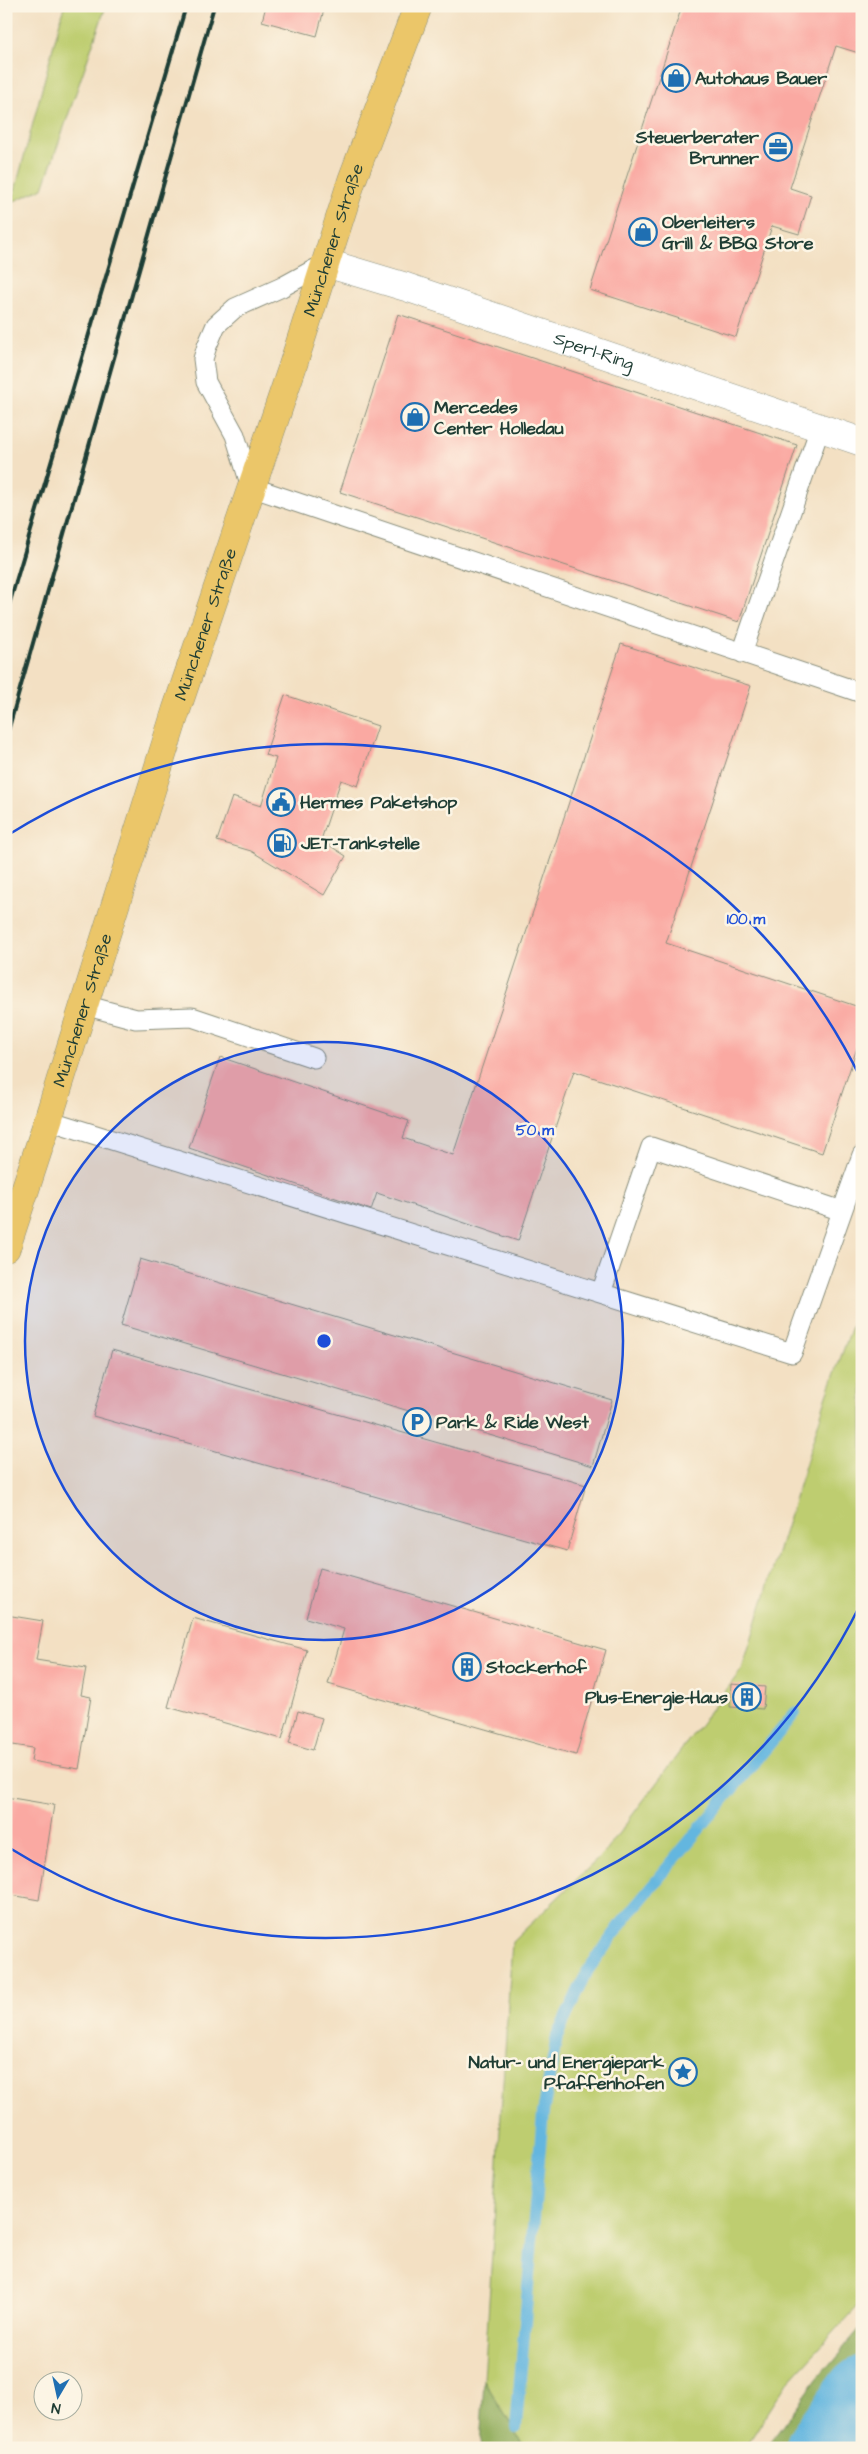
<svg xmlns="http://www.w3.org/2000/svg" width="868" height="2454" viewBox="0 0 868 2454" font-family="'Architects Daughter',sans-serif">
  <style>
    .green { fill: #becd70; stroke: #6e8552 }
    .forest { fill: #96b062; stroke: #5a764b }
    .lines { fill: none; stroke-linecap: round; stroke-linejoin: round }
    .stream { stroke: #63b6df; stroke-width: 12 }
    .river { stroke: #63b6df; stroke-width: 71 }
    .building { fill: #faa9a2 }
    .lane-casing { stroke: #898e7c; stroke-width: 21 }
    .street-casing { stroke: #898e7c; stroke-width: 29 }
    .primary-casing { stroke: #898e7c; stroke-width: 29 }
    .lane { stroke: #fff; stroke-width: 19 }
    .street { stroke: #fff; stroke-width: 28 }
    .primary { stroke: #ebc669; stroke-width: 28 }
    .rail { stroke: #1f3d34; stroke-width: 4 }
    .ring { fill: none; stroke: #1d4ed8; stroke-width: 2.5 }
    .labels { text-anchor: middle; stroke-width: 5; stroke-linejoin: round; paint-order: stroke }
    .poi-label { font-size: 18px; font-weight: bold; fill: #1f3d34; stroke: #fcf5e5; text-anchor: start }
    .street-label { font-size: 18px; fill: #1f3d34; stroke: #fcf5e5 }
    .centre { fill: #1d4ed8; stroke: #fcf5e5; stroke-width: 2.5 }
    .ring-label { font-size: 15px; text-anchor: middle; font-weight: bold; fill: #1d4ed8; stroke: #fcf5e5; stroke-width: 5; stroke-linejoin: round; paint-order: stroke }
  </style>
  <rect width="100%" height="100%" fill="#fcf5e5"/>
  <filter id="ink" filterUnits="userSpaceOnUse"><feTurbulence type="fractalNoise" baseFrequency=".02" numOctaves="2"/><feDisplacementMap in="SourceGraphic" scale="10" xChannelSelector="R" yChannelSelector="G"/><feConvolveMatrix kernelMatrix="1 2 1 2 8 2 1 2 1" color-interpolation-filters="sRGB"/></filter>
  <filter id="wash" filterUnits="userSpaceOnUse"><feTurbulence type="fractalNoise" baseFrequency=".0096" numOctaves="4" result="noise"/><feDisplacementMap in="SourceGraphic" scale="20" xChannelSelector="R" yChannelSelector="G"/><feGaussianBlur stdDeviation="1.12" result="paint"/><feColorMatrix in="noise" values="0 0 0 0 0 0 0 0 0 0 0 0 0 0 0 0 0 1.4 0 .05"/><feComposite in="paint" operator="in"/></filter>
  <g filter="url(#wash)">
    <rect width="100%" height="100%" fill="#f3e0c3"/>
    <path class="green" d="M64,6H106L43,188L12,202Z
      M862,1299V2302L787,2383L745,2448H525L484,2380L512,1942L604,1853L742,1669L827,1395Z"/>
    <path class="forest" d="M862,2326V2363L794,2448H766L817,2379Z
      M484,2380L525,2448H480Z"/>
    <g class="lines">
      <path class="stream" d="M516,2427L543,2113L557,2036L588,1970L625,1919L795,1713"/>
      <path class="river" d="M821,2448L862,2392"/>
    </g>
    <g id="blocks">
      <path class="building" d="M266,6H325L317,36L262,21Z
        M682,6H862V54L836,46L790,188L811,195L799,234L772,226L736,337L590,290Z
        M398,314L797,445L739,622L340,492Z
        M621,644L751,686L666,943L862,1008V1033L822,1153L574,1071L518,1241L377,1193L371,1210L189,1148L220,1057L409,1121L403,1138L453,1155Z
        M285,695L378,726L358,786L341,780L321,840L346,856L324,895L251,851L217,841L232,797L261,806L276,758L265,755Z
        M140,1259L612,1400L593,1466L121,1325Z
        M112,1350L586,1485L567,1551L93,1416Z
        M320,1568L606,1650L576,1755L328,1684L344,1629L306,1618Z
        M6,1615L43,1621L36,1660L86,1668L81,1695L91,1697L79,1769L31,1761L33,1748L6,1744Z
        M193,1618L307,1650L282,1739L168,1707Z
        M731,1684L765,1687L763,1709L730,1707Z
        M298,1711L322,1718L313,1750L289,1743Z
        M6,1797L54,1805L39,1900L6,1894Z"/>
    </g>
  </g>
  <g filter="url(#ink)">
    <use href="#blocks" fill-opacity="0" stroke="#898e7c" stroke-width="1"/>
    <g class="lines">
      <defs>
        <path id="lane" d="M326,263L282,287L235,308L216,325L207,346L203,359L206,382L235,435L251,487L862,693
          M742,653L820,428
          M84,1005L136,1019L192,1017L314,1058
          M48,1120L792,1353L862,1155
          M601,1293L651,1147L842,1211"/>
        <g id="street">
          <path id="s1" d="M326,263L406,287L862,442"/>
        </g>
        <g id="primary">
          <path id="s2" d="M6,1248L48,1120L176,711L292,368L352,180L418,6"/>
        </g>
      </defs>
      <use href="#lane" class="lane-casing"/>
      <use href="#street" class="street-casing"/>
      <use href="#primary" class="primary-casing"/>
      <use href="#lane" class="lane"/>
      <use href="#street" class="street"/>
      <use href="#primary" class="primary"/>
      <path class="rail" d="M6,615L186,6
        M6,738L214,6"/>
    </g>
  </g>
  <circle cx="324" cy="1341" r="299" fill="#1d4ed8" fill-opacity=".12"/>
  <g class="ring">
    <circle cx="324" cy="1341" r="299"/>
    <path d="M861 1603A597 597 0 0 1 8 1847M8 835A597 597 0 0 1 861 1079"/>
  </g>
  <defs>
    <symbol id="shop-ring" viewBox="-11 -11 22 22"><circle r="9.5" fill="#fcf5e5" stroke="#1f6fb2" stroke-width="1.5"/><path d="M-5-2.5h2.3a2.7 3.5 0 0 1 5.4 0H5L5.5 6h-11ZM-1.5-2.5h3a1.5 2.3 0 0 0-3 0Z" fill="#1f6fb2"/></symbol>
    <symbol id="office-ring" viewBox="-11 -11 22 22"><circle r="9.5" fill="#fcf5e5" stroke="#1f6fb2" stroke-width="1.5"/><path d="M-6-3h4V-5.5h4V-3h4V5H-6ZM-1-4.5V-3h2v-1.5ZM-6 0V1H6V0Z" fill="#1f6fb2"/></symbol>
    <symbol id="civic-ring" viewBox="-11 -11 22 22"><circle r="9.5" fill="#fcf5e5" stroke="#1f6fb2" stroke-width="1.5"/><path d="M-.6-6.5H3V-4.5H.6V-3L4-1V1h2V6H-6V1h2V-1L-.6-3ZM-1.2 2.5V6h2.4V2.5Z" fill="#1f6fb2"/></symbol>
    <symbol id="fuel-ring" viewBox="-11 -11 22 22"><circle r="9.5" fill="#fcf5e5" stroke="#1f6fb2" stroke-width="1.5"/><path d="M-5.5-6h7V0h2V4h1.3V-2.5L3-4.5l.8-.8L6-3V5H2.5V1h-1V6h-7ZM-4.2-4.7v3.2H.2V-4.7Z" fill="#1f6fb2"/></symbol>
    <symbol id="parking-ring" viewBox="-11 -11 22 22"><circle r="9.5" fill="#fcf5e5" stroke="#1f6fb2" stroke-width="1.5"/><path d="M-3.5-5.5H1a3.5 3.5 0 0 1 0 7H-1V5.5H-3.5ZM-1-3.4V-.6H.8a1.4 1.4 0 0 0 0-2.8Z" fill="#1f6fb2"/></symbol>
    <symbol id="building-ring" viewBox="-11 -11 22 22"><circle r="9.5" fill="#fcf5e5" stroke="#1f6fb2" stroke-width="1.5"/><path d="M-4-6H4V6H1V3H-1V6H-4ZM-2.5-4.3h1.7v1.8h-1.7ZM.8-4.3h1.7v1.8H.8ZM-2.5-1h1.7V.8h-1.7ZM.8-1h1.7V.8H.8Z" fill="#1f6fb2"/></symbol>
    <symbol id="sight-ring" viewBox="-11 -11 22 22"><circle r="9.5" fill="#fcf5e5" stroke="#1f6fb2" stroke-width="1.5"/><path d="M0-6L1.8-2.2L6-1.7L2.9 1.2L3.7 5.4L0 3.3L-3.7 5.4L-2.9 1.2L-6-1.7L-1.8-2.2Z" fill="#1f6fb2"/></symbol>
  </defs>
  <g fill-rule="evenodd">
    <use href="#shop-ring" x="660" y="62" width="32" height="32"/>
    <use href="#office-ring" x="762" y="131" width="32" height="32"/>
    <use href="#shop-ring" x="627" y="216" width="32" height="32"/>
    <use href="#shop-ring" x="399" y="401" width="32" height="32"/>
    <use href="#civic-ring" x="265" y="786" width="32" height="32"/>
    <use href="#fuel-ring" x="266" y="827" width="32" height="32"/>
    <use href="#parking-ring" x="401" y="1406" width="32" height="32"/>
    <use href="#building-ring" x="451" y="1651" width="32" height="32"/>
    <use href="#building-ring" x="731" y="1681" width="32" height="32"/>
    <use href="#sight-ring" x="667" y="2056" width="32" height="32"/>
  </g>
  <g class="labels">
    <g class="poi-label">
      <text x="695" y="84">Autohaus Bauer</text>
      <text x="759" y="143" text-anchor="end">Steuerberater<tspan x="759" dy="21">Brunner</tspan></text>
      <text x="662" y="228">Oberleiters<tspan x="662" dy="21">Grill &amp; BBQ Store</tspan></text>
      <text x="434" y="413">Mercedes<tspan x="434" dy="21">Center Holledau</tspan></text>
      <text x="300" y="808">Hermes Paketshop</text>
      <text x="301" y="849">JET-Tankstelle</text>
      <text x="436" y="1428">Park &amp; Ride West</text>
      <text x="486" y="1673">Stockerhof</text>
      <text x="728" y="1703" text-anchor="end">Plus-Energie-Haus</text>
      <text x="664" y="2068" text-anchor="end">Natur- und Energiepark<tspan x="664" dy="21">Pfaffenhofen</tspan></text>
    </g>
    <g class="street-label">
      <text dy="6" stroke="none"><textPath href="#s2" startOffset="1060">Münchener Straße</textPath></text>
      <text dy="6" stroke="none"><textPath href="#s1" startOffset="282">Sperl-Ring</textPath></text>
      <text dy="6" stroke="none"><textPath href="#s2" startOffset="655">Münchener Straße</textPath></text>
      <text dy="6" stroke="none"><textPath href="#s2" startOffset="250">Münchener Straße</textPath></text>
    </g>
  </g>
  <circle cx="324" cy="1341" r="8" class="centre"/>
  <g class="ring-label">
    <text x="746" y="924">100 m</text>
    <text x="535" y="1135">50 m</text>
  </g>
  <rect width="868" height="2454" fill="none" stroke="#fcf5e5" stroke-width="25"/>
  <g transform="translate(58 2396) rotate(189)"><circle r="24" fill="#fcf5e5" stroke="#a4ab9e"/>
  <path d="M0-4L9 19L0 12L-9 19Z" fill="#1f6fb2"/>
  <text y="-8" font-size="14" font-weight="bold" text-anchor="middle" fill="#1f3d34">N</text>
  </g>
</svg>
